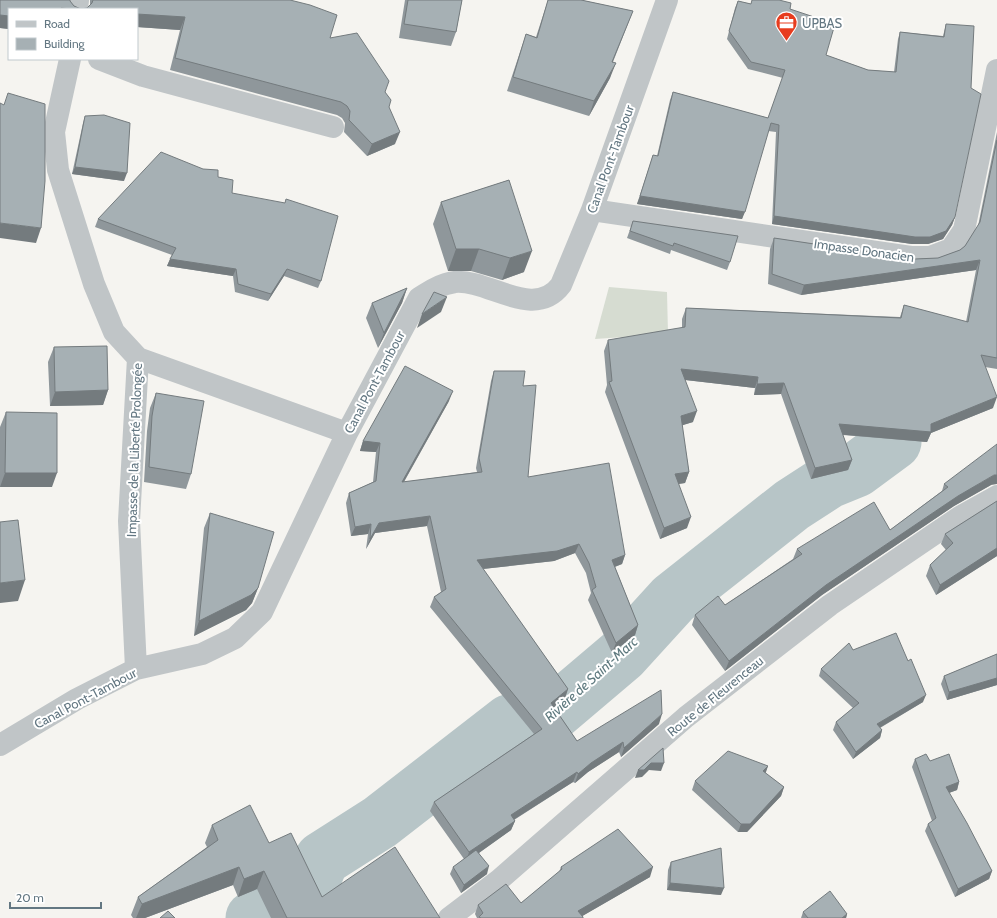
<svg xmlns="http://www.w3.org/2000/svg" width="997" height="918" viewBox="0 0 997 918" font-family="Cabin,sans-serif">
  <style>
    .grass { fill: #d6dcd1 }
    .lines { fill: none; stroke-linecap: round; stroke-linejoin: round }
    .river { stroke: #b7c5c7; stroke-width: 55 }
    .minor { stroke: #c0c5c7; stroke-width: 22 }
    .wall { fill: #8f979b }
    .shaded-wall { fill: #747b7e }
    .building { fill: #a6b0b4; stroke: #747b7e }
    .labels { text-anchor: middle; stroke-width: 4; stroke-linejoin: round; paint-order: stroke }
    .poi-label { font-size: 13px; fill: #637782; stroke: #fff; text-anchor: start }
    .street-label { font-size: 13px; fill: #637782; stroke: #fff }
    .water-label { font-size: 14px; font-style: italic; fill: #5f7a7f; stroke: #fff }
  </style>
  <rect width="100%" height="100%" fill="#f5f4f0"/>
  <path class="grass" d="M609,287L667,292L668,334L595,339Z"/>
  <g class="lines">
    <path class="river" d="M253,918L307,895L322,859L380,822L509,722L530,733L622,655L673,599L792,505L829,481L856,470L894,442"/>
    <path class="minor" d="M77,9L78,0
      M70,59L54,132L58,170L94,284L114,332L138,358L129,521L136,669
      M99,59L143,76L333,127
      M592,210L911,257H930L951,249L964,230L997,70
      M138,358L347,433
      M0,745L77,699L136,669L202,654L235,638L262,612L347,433L419,298C430,291 441,284 455,282C489,279 534,321 561,285L592,210L667,0
      M449,918L499,880L686,717L830,605L961,516L997,496"/>
  </g>
  <path class="wall" d="M0,0L70,1L74,6L81,9L87,8L90,5V0H290L385,92L389,107L395,144L367,156L344,132L345,123L342,118L337,115L170,70L180,30L137,27V9H9V29L0,28Z
    M405,0H462L456,32L451,46L399,38Z
    M548,0H581L633,11L613,62L610,78L589,116L507,91L526,34L536,37Z
    M738,1L751,4L790,9L826,55L868,70L894,72L898,39L900,32L943,36L946,24L955,217L952,225L943,239L928,244H912L772,224L776,132L768,131L742,219L637,204L653,155L657,156L670,100L673,92L768,118L783,78L748,69L727,39L735,8Z
    M85,116L124,181L72,174L83,123Z
    M997,132V369L985,367L993,408L931,433L927,442L843,435L852,460L848,470L811,479L781,394L754,395L755,388L685,380L693,422L682,425L689,472L685,483L678,484L687,528L660,539L605,392L607,385L604,351L608,340L682,328V319L686,308L900,317L904,305L966,322L976,270L801,295L768,284L770,249L774,238L915,259L938,258L960,250L965,246L978,226Z
    M218,177L232,193L321,281L318,288L284,276L268,301L235,292L233,276L167,266L172,255L95,227L98,219Z
    M509,180L524,272L502,280L471,271H448L433,224L441,202Z
    M633,221L730,262L727,270L671,250L670,254L627,238Z
    M407,288L402,303L378,348L366,318L372,303Z
    M54,347L108,390L103,405L50,406L48,362Z
    M494,371L523,386L528,477L625,555L622,564L615,567L638,625L635,635L612,653L588,600L591,593L586,573L575,553L554,561L483,569L568,689L565,698L554,707L577,741L659,724L621,757L619,752L588,772L575,783L573,782L514,820L515,821L511,830L479,853L487,874L461,893L450,874L453,867L464,859L430,811L434,802L534,734L430,607L434,597L441,592L427,526L375,533L366,549L368,534L351,536L346,503L349,493L373,482L376,452L360,451L363,441L449,401L404,482L477,472L476,468L491,381Z
    M156,393L191,474L186,489L144,482L147,431L150,408Z
    M6,412L52,487H0V427Z
    M944,484L991,485L954,506L822,595L725,671L692,625L695,615L725,605L793,559L797,549L890,530L942,491Z
    M997,501V556L936,595L926,576L930,565L946,550L941,544L945,534Z
    M210,513L258,588L252,603L246,610L194,636L204,528Z
    M853,650L923,702L880,728L882,730L880,738L853,759L833,730L836,722L853,708L819,676L821,669Z
    M997,654V685L947,700L941,684L944,676Z
    M915,759L930,761L959,782L957,790L949,793L992,871L989,879L955,897L925,831L928,824L932,821L912,767Z
    M768,766L765,773L784,787L781,796L747,832H738L692,790L695,781Z
    M212,825L269,843L322,897L440,918H271L257,889L238,897L233,885L145,918H133L131,915L138,897L207,847L205,843Z
    M671,862L721,895L667,890L668,870Z
    M561,867L650,877L582,916L583,918H477L475,914L478,905L521,903L559,872Z
    M803,912L847,914L846,918H801Z"/>
  <path class="shaded-wall" d="M137,14L185,17L180,30L137,27Z
    M0,15L9,16V29L0,28Z
    M616,63L610,78L589,116L594,101Z
    M400,132L395,144L367,156L372,144Z
    M75,167L127,173L124,181L72,174Z
    M640,196L745,212L742,219L637,204Z
    M774,216L955,217L952,225L943,239L928,244H912L772,224Z
    M0,223L41,228L36,243L0,238Z
    M456,249H479L471,271H448Z
    M532,251L524,272L502,280L510,258Z
    M170,259L236,269L233,276L167,266Z
    M980,260L976,270L801,295L804,285Z
    M287,269L284,276L268,301L271,294Z
    M407,288L402,303L378,348L384,333Z
    M447,297L441,312L417,328L422,314Z
    M681,369L758,377L755,388L677,379Z
    M784,383L781,394L754,395L757,384Z
    M108,390L103,405L50,406L55,392Z
    M453,391L449,401L398,492L402,482Z
    M997,397L993,408L931,433L927,442L835,434L839,424H931Z
    M697,411L693,422L677,427L681,416Z
    M363,441L380,443L376,452L360,451Z
    M852,460L848,470L811,479L815,468Z
    M689,472L685,483L671,485L675,474Z
    M5,473H57L52,487H0Z
    M994,475H997V484L991,485L954,506L822,595L725,671L729,661L826,585L958,496Z
    M430,516L427,526L375,533L366,549L370,539L379,523Z
    M691,517L687,528L660,539L664,528Z
    M371,524L368,534L351,536L355,527Z
    M579,544L575,553L554,561L473,570L477,560Z
    M997,548V556L936,595L940,585Z
    M625,555L622,564L608,569L612,560Z
    M25,580L18,601L0,603V583Z
    M258,588L252,603L246,610L194,636L199,621Z
    M638,625L635,635L612,653L616,643Z
    M997,678V685L947,700L949,692Z
    M568,689L565,698L548,712L551,703Z
    M926,695L923,702L874,731L877,724Z
    M662,714L659,724L621,757L624,748Z
    M882,730L880,738L853,759L856,752Z
    M623,742L619,752L588,772L575,783L578,774L591,763Z
    M651,763H664L661,771L649,770L642,777L635,778L638,770Z
    M768,766L765,775L763,771Z
    M577,772L573,782L507,824L511,815Z
    M959,782L957,790L943,795L946,787Z
    M784,787L781,796L747,832H738L741,824Z
    M515,821L511,830L466,862L469,852Z
    M489,866L487,874L461,893L464,885Z
    M239,867L233,885L145,918H136L142,904Z
    M653,867L650,877L579,918L578,911Z
    M264,871L257,889L238,897L244,879Z
    M992,871L989,879L955,897L958,889Z
    M670,883L724,888L721,895L667,890Z
    M847,914L846,918H842Z"/>
  <path class="building" d="M0,0H70V1L74,6L81,9L87,8L92,3L93,0H290L310,5L337,15L330,38L357,33L389,81L385,92L391,100L389,107L400,132L372,144L349,120L350,111L347,106L341,102L175,58L185,17L137,14V9H71L61,8V9H9V16L0,15Z
    M408,0H462L456,32L404,24Z
    M548,0H581L633,11L612,62L616,63L594,101L513,77L526,34L537,38Z
    M752,0H779L791,3L790,9L835,24L826,55L868,70L896,72L900,32L944,37L946,24L974,26L971,88L981,94L955,217L946,231L930,237H915L774,216L779,125L771,123L745,212L640,196L653,155L658,156L673,92L768,118L785,70L751,62L729,31L738,1L751,4Z
    M8,93L45,104V181L41,228L0,223V103L4,105Z
    M104,115L130,123L127,173L75,167L85,116Z
    M997,140V358L981,355L997,397L931,424V432L839,424L852,460L815,468L784,383L757,384L758,377L681,369L697,411L681,416L689,472L675,474L691,517L664,528L609,382L612,381L608,340L685,327L686,308L901,318L904,305L968,322L980,260L804,285L772,274L774,238L915,259L938,258L960,250L965,246L980,222Z
    M161,152L203,169L218,170V177L233,180L232,193L285,203L286,199L338,216L321,281L287,269L271,294L238,284L236,269L170,259L176,248L98,219Z
    M509,180L532,251L510,258L479,249H456L441,202Z
    M633,221L738,236L730,262L674,243L673,246L630,231Z
    M407,288L384,333L372,303Z
    M434,292L447,297L422,314Z
    M107,346L108,390L55,392L54,347Z
    M405,366L453,391L402,482L482,472L479,458L494,371H525L523,386L536,385L528,477L609,463L625,555L612,560L638,625L616,643L592,590L596,587L589,563L579,544L557,551L477,560L568,689L551,703L577,741L661,690L662,714L624,748L623,742L591,763L578,774L577,772L511,815L515,821L469,852L434,802L542,729L434,597L446,589L430,516L379,523L370,539L371,524L355,527L349,493L376,481L380,443L363,441Z
    M156,393L204,401L191,474L149,467L152,416Z
    M6,412L57,413V473H5Z
    M997,444V475H994L958,496L826,585L729,661L695,615L718,596L725,605L802,554L797,549L874,502L890,530L948,487L944,484Z
    M997,501V548L940,585L930,565L953,543L945,534Z
    M210,513L274,532L258,588L251,595L199,621Z
    M18,520L25,580L0,583V522Z
    M896,633L908,661L911,659L926,695L877,724L882,730L856,752L836,722L859,703L821,669L849,643L853,650Z
    M997,654V678L949,692L944,676Z
    M663,748L664,763H651L644,770H638Z
    M728,751L768,766L763,771L784,787L750,824H741L695,781Z
    M926,754L930,761L949,754L959,782L946,787L967,823L992,871L958,889L928,824L936,818L915,759Z
    M250,805L269,843L291,833L322,897L395,847L440,918H287L264,871L244,879L239,867L142,904L138,897L218,840L212,825Z
    M618,829L653,867L578,911L583,917V918H481L479,917L483,913L478,905L506,884L521,903L562,869L561,867Z
    M721,848L724,888L670,883L671,862Z
    M476,850L489,866L464,885L453,867Z
    M830,891L847,914L842,918H808L803,912Z
    M168,911L175,918H160Z"/>
  <defs>
    <symbol id="office-pin" viewBox="-11 -11 22 30"><path d="M0 17L-7.5 6A9.5 9.5 0 1 1 7.5 6Z" fill="#e73c1e" stroke="#fff"/><path d="M-6-3h4V-5.5h4V-3h4V5H-6ZM-1-4.5V-3h2v-1.5ZM-6 0V1H6V0Z" fill="#fff"/></symbol>
  </defs>
  <g fill-rule="evenodd">
    <use href="#office-pin" x="774" y="10" width="25" height="34"/>
  </g>
  <g class="labels">
    <g class="poi-label">
      <text x="802" y="28">UPBAS</text>
    </g>
    <g class="street-label">
      <text transform="translate(610 159) rotate(-70)" y="5">Canal Pont-Tambour</text>
      <text transform="translate(864 250) rotate(8)" y="5">Impasse Donacien</text>
      <text transform="translate(374 382) rotate(-62)" y="5">Canal Pont-Tambour</text>
      <text transform="translate(134 450) rotate(-88)" y="5">Impasse de la Liberté Prolongée</text>
      <text transform="translate(715 696) rotate(-39)" y="5">Route de Fleurenceau</text>
      <text transform="translate(85 698) rotate(-28)" y="5">Canal Pont-Tambour</text>
    </g>
    <g class="water-label">
      <text transform="translate(591 679) rotate(-42)" y="5">Rivière de Saint-Marc</text>
    </g>
  </g>
  <rect x="8" y="8" width="130" height="52" fill="#ffffff" stroke="#c1c9cd"/>
  <rect x="16" y="21" width="20" height="6" fill="#c0c5c7" stroke="#c1c9cd"/>
  <text x="44" y="28" font-size="12" fill="#637782">Road</text>
  <rect x="16" y="38" width="20" height="12" fill="#a6b0b4" stroke="#c1c9cd"/>
  <text x="44" y="48" font-size="12" fill="#637782">Building</text>
  <path d="M10 902v6h91v-6" fill="none" stroke="#637782" stroke-width="2"/>
  <text x="16" y="902" font-size="12" fill="#637782" stroke="#ffffff" stroke-width="3" paint-order="stroke">20 m</text>
</svg>
